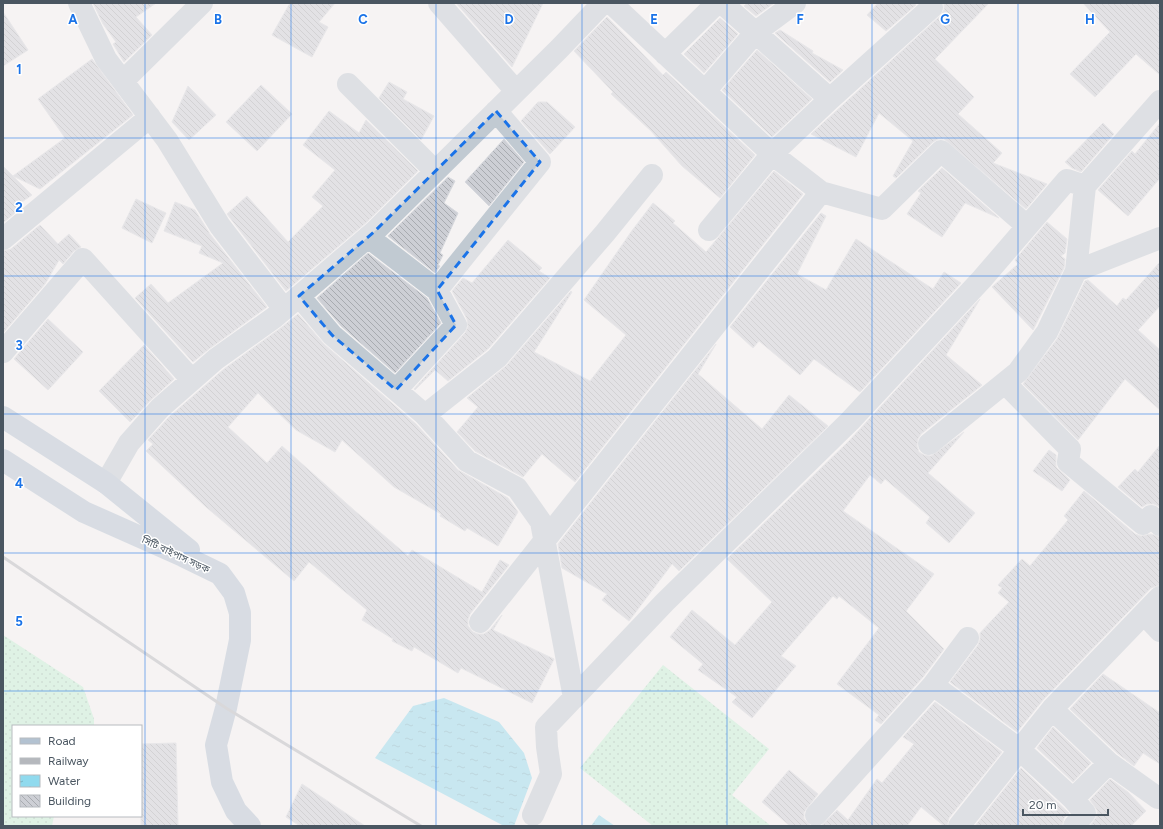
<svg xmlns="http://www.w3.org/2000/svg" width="1163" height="829" viewBox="0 0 1163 829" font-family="Figtree,'Noto Sans Bengali',sans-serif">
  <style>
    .grass { fill: url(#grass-dots) }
    .water { fill: url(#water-ripples) }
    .building { fill: url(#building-back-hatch); stroke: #d7d9de }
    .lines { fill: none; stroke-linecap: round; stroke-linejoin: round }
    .minor { stroke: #c1cad2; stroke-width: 22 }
    .major { stroke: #b3c2d1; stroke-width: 22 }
    .rail { stroke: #b5b8bd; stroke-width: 3 }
    .marked { fill: none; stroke: #1a73e8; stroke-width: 3; stroke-dasharray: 8 5; stroke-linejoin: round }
    .grid { fill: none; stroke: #1a73e8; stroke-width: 1; stroke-opacity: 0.55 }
    .labels { text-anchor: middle; stroke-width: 3; stroke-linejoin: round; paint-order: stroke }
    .street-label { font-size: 10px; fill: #4a5661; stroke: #fff }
    .grid-label { font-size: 13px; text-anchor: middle; font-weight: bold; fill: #1a73e8; stroke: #fff; stroke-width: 3; stroke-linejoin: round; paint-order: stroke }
  </style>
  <defs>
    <pattern id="grass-dots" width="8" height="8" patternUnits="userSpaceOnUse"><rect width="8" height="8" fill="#c3f1d5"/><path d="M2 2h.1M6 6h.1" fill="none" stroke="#a0c6b0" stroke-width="1.8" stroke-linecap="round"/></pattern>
    <pattern id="water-ripples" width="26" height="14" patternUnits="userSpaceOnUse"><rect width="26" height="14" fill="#90daee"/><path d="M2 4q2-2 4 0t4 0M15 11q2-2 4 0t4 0" fill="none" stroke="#78b4c4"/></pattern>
    <pattern id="building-back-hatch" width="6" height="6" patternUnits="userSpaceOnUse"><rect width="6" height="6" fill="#cdcfd5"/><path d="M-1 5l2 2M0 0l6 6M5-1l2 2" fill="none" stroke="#a8abb0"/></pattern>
  </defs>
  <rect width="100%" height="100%" fill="#f5f3f3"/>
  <path class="grass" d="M3,635L83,687L94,719V726H13V816H54L52,826H3Z
    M663,665L769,749L732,795L771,826H653L580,768Z"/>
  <path class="water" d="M444,698L499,722L524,753L532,778L514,826H504L375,758L413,706Z
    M599,815L615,826H591Z"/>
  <path class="building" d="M93,3H156L136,17L152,35L124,62L113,44L116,42L103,24Z
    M290,3H335L319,22L328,27L312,57L272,35Z
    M456,3H543L512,67Z
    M747,3H774L756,16L744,6Z
    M878,3H914L916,5L886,31L867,15Z
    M944,3H989L935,59L974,97L958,114L1002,153L993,163L1047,184L1026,209L944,139H938L933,142L896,178L893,176L913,141L879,113L856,157L811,134L940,16L944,10Z
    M1083,3H1160V75L1136,54L1095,97L1070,74L1110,32Z
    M3,12L28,50L3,66Z
    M607,17L663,75L666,72L755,155L720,198L682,166L651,131L611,94L613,92L574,51Z
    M720,18L738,34L704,73L684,54Z
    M780,30L813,51L812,53L843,70L830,82L775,33Z
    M757,50L812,99L772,137L722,90Z
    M92,59L133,115L40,189L13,176L65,138L38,99Z
    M389,82L407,92L403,99L434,116L421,140L379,98Z
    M261,85L292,114L257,151L226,122Z
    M188,86L216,115L189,140L172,122Z
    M538,102H547L575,127L550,154L521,121Z
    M329,111L359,133L366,120L418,171L367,222L286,291L227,214L247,196L288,242L323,206L312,197L335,170L303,145Z
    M1103,123L1114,134L1081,172L1072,168L1065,162Z
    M1160,123V178L1128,216L1098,190L1132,151L1135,154Z
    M504,139L524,162L489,206L465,182Z
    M3,166L32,195L19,204L22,207L3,223Z
    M942,168L999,218L965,203L942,237L907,214L921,193L918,191Z
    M774,171L803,194L575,482L542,454L523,477L475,451L457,432L478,407L467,398L506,366L571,291L572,292L534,352L590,381L626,335L584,300L631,232L653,203L675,221L673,223L706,252Z
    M448,177L455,181L444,203L458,213L440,253L443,255L438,265L440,266L435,273L388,236Z
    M136,199L166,213L152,243L122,228Z
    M175,202L195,210L210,234L267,307L209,349L193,362L135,298L151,284L168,303L223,263L199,253L202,246L164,231Z
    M821,213L826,216L797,274L826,290L856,239L933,289L944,272L961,283L860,392L814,359L800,375L759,341L753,348L730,327Z
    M1047,222L1067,239L1065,253L1061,256L1065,259L1064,268L1033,330L992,287L1018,264L1015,260Z
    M40,225L58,244L69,234L81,247L74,251L63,264L59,260L45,284L3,333V251L11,249Z
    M508,240L542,268L539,271L550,278L488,349L448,381L435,370L415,390L414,389L465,333L468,327L467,319L452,291L463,278L472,283Z
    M368,253L427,298L441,323L395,373L341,326L317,298Z
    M1160,262V306L1138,330L1160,350V410L1125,379L1078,440L1023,384L1057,339L1085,281L1088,280L1117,306L1123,298L1126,300Z
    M980,299L946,355L982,385L921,434L918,439L917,446L919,452L924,455L931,456L964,432L928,473L975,513L949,543L926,523L930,517L885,479L881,484L870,475L843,511L934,574L906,611L944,649L923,677L881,724L875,720L879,715L837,684L879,628L839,596L837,599L833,596L781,656L796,666L752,718L732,702L737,697L698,670L703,664L670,637L692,610L735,645L772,602L727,559L848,442Z
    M298,314L324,344L416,424L458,470L508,498L518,512L498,546L467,528L465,531L440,516L441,514L394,487L342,440L335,452L296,430L258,393L228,427L267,463L282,446L355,511L408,556L412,550L482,592L500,560L509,565L470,614L468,620V626L473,632L478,634H484L490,630L502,615L493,630L554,659L532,703L461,668L458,673L414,647L412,651L392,641L393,639L362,620L367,610L309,562L294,581L206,507L146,451L153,444L148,440L169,417L224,369L282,327Z
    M48,319L83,352L48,390L14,359Z
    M716,344L698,374L762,429L789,395L828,426L679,571L672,564L629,621L602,600L607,594L562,568L558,544Z
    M144,345L174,379L151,400L130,422L99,391Z
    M1160,445V507L1154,504H1147L1142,507L1118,487L1135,469L1138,472Z
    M1049,450L1056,455V467L1070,480L1062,491L1033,471Z
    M1084,491L1135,534L1141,536L1151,534L1160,537V585L1151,588L1043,700L1017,732L950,682L978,645L980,640V633L1009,602L998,593L1002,588L998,585L1022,559L1030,566L1068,520L1064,516Z
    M1103,674L1160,713V764L1143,753L1134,766L1117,753L1070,709Z
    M935,702L1002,752L949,818L947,826H944L921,807L907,826H821L837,810L848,820L877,779L882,783L914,744L903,737Z
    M1053,727L1091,763L1073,782L1037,748Z
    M176,743L178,826H141V744Z
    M1021,768L1069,813L1064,818L1062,826H975Z
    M789,770L818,794L804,812V819L811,826H790L762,802Z
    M1110,779L1128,792L1146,811L1131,826H1090L1097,816V810L1090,800Z
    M302,784L365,826H300L286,817Z"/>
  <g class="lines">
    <path class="minor" d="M79,3L106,59L167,140L220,226L284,309
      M439,3L516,91
      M611,3L772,154L830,99L722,3
      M665,54L717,3
      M123,81L202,3
      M348,84L435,171
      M705,91L756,32L795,3
      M830,99L932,7
      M1085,186L1160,101
      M821,192L882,209L941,151L1027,226
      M368,237L437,290L540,162L496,111
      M3,239L150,117
      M1076,271L1160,238
      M299,296L332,335L425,415L467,461L517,488L541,522L574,698
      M3,352L83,259L192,380
      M1005,383L1070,449L1068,462L1143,524L1151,516L1160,525
      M396,390L456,325L437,290
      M425,415L497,358L605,233L652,175
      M106,483L129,443L160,408L216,359L275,317L375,231L559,49L603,3
      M1144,614L1160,631
      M480,622L821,192L772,154L709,230
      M933,685L968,638
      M1052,709L1109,763
      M533,815L551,774L547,747L546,727L665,602L850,421L982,279L1067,180L1085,186L1076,271L1047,332L1018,372L929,444
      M816,815L933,685L1020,750L1073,799
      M959,826L1052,709L1160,597
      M1074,826L1085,813L1073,799L1109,763L1158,798L1160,796"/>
    <path class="major" d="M3,417L106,483L189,550
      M3,460L84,512L183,556L220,574L234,593L240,613V640L226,708L216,745L222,782L236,811L250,826"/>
    <path class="rail" d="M3,557L226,708L421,826"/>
  </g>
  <path d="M0 0H1163V829H0ZM496,111L540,162L437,290L456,325L396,390L332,335L299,296L375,231Z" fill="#f5f3f3" fill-opacity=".55" fill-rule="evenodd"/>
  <path class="marked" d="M496,111L540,162L437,290L456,325L396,390L332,335L299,296L375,231Z"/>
  <path class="grid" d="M145,3V826M291,3V826M436,3V826M582,3V826M727,3V826M872,3V826M1018,3V826M3,138H1160M3,276H1160M3,414H1160M3,553H1160M3,691H1160"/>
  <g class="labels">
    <g class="street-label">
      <text transform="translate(176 554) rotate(25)" y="4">সিটি বাইপাস সড়ক</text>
    </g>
  </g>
  <g class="grid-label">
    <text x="73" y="24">A</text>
    <text x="218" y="24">B</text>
    <text x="363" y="24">C</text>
    <text x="509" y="24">D</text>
    <text x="654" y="24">E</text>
    <text x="800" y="24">F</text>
    <text x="945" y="24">G</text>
    <text x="1090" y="24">H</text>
    <text x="19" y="74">1</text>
    <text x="19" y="212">2</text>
    <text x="19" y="350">3</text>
    <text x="19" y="488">4</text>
    <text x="19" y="626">5</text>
  </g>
  <rect width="1163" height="829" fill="none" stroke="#4a5661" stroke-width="8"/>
  <rect x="12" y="725" width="130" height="92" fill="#ffffff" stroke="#b7bbc0"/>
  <rect x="20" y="738" width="20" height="6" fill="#b3c2d1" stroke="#b7bbc0"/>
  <text x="48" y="745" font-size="12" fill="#4a5661">Road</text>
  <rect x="20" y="758" width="20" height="6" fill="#b5b8bd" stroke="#b7bbc0"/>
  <text x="48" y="765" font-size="12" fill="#4a5661">Railway</text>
  <rect x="20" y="775" width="20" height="12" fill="url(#water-ripples)" stroke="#b7bbc0"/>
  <text x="48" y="785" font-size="12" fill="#4a5661">Water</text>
  <rect x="20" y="795" width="20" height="12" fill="url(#building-back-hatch)" stroke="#b7bbc0"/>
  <text x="48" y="805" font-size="12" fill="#4a5661">Building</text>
  <path d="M1023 809v6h85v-6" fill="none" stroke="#4a5661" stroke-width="2"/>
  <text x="1029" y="809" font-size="12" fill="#4a5661" stroke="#ffffff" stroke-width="3" paint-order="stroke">20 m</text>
</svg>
